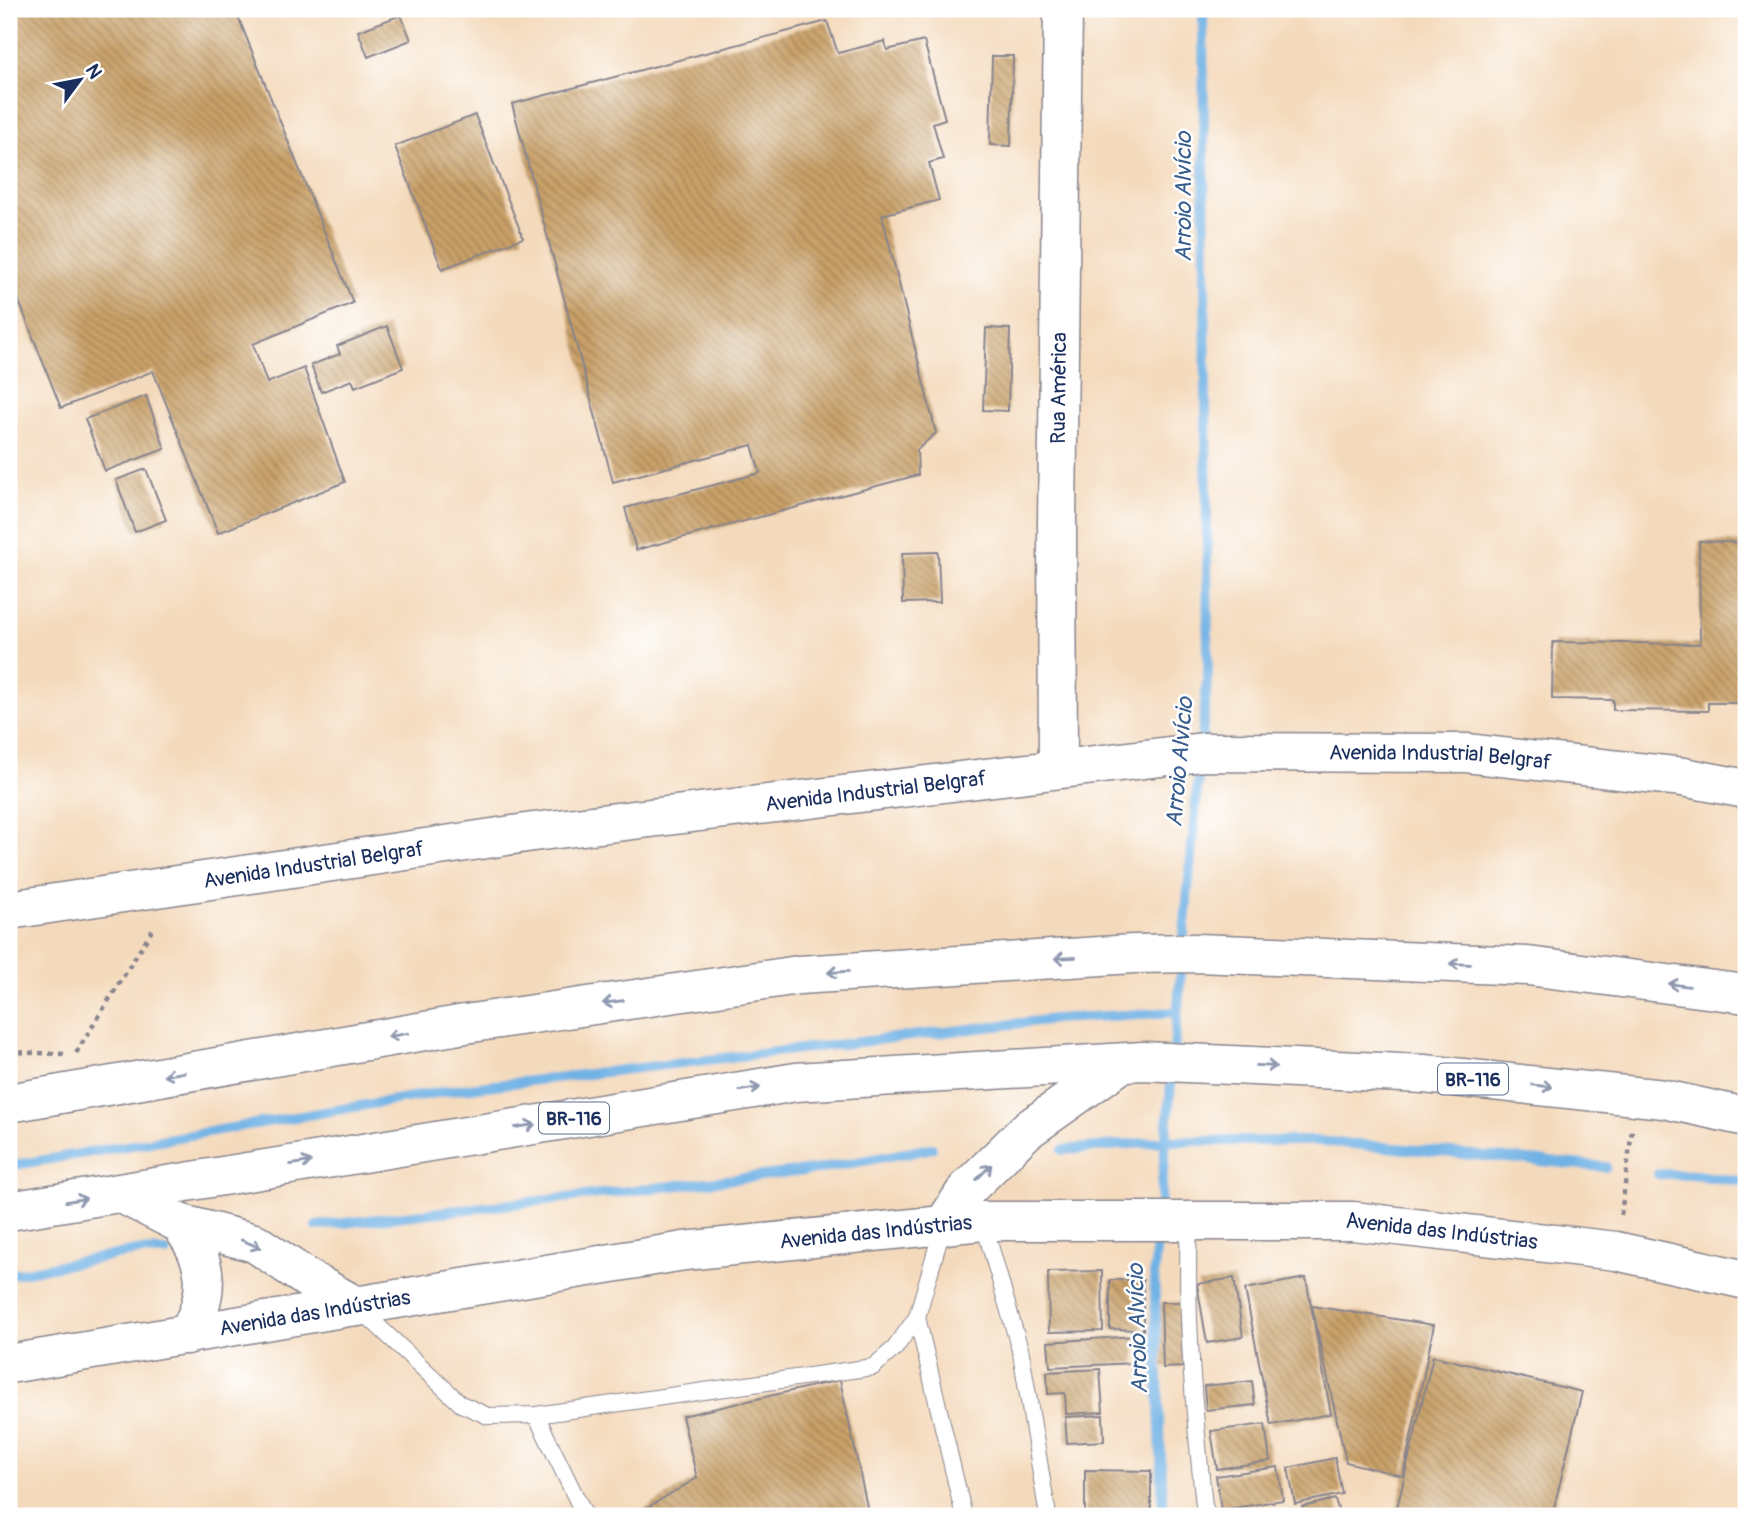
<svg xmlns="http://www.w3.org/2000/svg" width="1755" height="1525" viewBox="0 0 1755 1525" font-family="Pangolin,sans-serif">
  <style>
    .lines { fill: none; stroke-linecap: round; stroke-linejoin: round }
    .stream { stroke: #71b2e5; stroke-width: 10 }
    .building { fill: url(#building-back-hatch) }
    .service-casing { stroke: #88848d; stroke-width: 18 }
    .secondary-casing { stroke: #88848d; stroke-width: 41 }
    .motorway-casing { stroke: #88848d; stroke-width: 41 }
    .path { stroke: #88848d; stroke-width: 4.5; stroke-dasharray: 5 5; stroke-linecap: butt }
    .service { stroke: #fff; stroke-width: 16 }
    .secondary { stroke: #fff; stroke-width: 38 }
    .motorway { stroke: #fff; stroke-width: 38 }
    .oneway { stroke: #8d97ae }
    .labels { text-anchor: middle; stroke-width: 5; stroke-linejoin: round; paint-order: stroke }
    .shield { fill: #fff; stroke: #5f6d8e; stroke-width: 2 }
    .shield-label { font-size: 19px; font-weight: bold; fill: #1b2f5e }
    .street-label { font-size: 21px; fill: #1b2f5e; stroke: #fff }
    .water-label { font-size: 23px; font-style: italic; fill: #395d8d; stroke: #fff }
  </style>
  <defs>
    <pattern id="building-back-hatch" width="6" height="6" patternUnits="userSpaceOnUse" patternTransform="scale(1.75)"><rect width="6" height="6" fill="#c9a067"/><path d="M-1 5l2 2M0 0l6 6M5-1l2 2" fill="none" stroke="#a28358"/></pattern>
  </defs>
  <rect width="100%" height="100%" fill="#fff"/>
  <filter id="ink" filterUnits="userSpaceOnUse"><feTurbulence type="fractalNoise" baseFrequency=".0143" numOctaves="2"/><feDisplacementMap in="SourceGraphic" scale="14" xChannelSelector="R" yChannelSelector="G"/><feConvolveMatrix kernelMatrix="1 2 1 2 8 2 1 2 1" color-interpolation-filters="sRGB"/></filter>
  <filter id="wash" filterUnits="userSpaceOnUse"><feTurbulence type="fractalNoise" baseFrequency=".00686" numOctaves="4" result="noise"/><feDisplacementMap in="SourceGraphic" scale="28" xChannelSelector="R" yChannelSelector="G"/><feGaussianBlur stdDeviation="1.57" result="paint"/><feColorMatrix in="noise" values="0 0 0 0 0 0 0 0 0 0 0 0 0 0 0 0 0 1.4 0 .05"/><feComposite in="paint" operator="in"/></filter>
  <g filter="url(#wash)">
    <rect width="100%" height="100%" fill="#f4dabc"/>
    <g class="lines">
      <path class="stream" d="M1183,945L1208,671L1203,9
        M1063,1150L1165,1141H1318L1606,1167
        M9,1166L453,1090L1055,1019L1177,1012
        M1658,1174L1695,1175L1746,1182
        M316,1226L814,1170L932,1148
        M9,1275L137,1251L166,1252
        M1166,1516L1163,1509L1154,1274L1182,961"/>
    </g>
    <g id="blocks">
      <path class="building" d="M9,9H235L353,303L253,344L267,383L304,368L345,482L218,533L153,371L61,408L9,276Z
        M401,15L411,40L368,57L358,31Z
        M827,21L838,53L885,41L887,50L924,41L945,119L933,123L943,159L929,163L939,200L882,215L936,433L917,450L918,475L636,550L625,508L760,473L752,445L613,482L512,104Z
        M992,56H1013L1011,146L990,145Z
        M475,115L523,238L442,269L395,146Z
        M387,326L403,368L355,387L352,380L321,392L311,365L340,354L337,346Z
        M986,328L1010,329L1008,411L983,410Z
        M146,396L165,449L105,471L85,419Z
        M146,469L166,520L135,532L116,480Z
        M1699,541L1746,543V703H1708V711L1613,710V700L1552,699L1553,642L1700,644Z
        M938,552L940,602L903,603L902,553Z
        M1102,1271L1103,1331L1049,1332L1048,1272Z
        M1234,1278L1243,1337L1207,1343L1197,1284Z
        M1306,1278L1331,1414L1271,1425L1245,1289Z
        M1110,1280H1143V1330L1110,1329Z
        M1161,1302H1181L1183,1367L1163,1368Z
        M1312,1306L1434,1325L1403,1476L1346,1462Z
        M1135,1336L1136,1363L1050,1367L1048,1342Z
        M1433,1356L1582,1392L1552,1516H1395Z
        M1100,1369L1103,1412L1066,1414L1065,1393L1048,1394L1047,1372Z
        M840,1380L869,1516H633L697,1478L682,1416Z
        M1252,1381L1255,1405L1206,1410L1204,1386Z
        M1103,1415L1104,1441L1067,1443L1065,1417Z
        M1265,1424L1270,1461L1217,1469L1211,1431Z
        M1335,1458L1342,1494L1295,1504L1288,1468Z
        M1278,1467L1283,1500L1221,1510L1216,1476Z
        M1085,1470L1151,1471V1515L1085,1514Z
        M1335,1499L1340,1516H1305L1302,1507Z"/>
    </g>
  </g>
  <g filter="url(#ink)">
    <use href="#blocks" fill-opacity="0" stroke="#88848d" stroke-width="2"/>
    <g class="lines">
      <defs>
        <path id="service" d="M983,1221L1021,1353L1048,1516
          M1189,1221C1185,1317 1194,1411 1204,1506L1208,1516
          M360,1309L461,1404L488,1416L536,1415L873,1367L895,1348L917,1317L943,1226
          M917,1317L964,1516
          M536,1415L585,1516"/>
        <g id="secondary">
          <path id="s1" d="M1058,768L1057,523L1063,9"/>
          <path id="s2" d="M9,910L533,832L1203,752L1466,753L1683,777L1746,789"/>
          <path id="s3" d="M9,1364L684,1251L983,1221H1353L1616,1251L1746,1280"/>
        </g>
        <path id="motorway" d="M9,1103L465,1024L799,975L1133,954L1197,953L1528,966L1746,994
          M120,1193L179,1223L255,1243L308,1279L358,1307
          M9,1211L796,1082L1143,1061L1424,1074L1664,1099L1746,1117
          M179,1223C209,1261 212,1292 187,1335
          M943,1226L967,1189L1026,1131L1122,1063"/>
      </defs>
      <use href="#service" class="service-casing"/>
      <use href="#secondary" class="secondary-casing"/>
      <use href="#motorway" class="motorway-casing"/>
      <path class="path" d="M9,1052L64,1054
        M76,1053L154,927
        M1621,1215L1632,1130"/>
      <use href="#service" class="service"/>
      <use href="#secondary" class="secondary"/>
      <use href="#motorway" class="motorway"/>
    </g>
    <defs><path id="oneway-shaft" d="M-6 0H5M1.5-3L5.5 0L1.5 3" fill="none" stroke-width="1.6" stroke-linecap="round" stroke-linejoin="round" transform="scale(1.75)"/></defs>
    <g class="oneway">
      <use href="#oneway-shaft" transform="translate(1065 958) rotate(177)"/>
      <use href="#oneway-shaft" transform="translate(1460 964) rotate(-178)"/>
      <use href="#oneway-shaft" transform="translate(838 972) rotate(177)"/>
      <use href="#oneway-shaft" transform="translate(1679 985) rotate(-173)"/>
      <use href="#oneway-shaft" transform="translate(613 1002) rotate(172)"/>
      <use href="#oneway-shaft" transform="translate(398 1035) rotate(170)"/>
      <use href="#oneway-shaft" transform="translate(1266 1066) rotate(3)"/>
      <use href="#oneway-shaft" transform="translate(174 1074) rotate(170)"/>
      <use href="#oneway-shaft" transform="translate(1542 1086) rotate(6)"/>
      <use href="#oneway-shaft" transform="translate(750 1089) rotate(-9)"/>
      <use href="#oneway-shaft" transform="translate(525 1126) rotate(-9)"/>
      <use href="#oneway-shaft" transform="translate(301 1163) rotate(-9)"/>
      <use href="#oneway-shaft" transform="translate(984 1172) rotate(-45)"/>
      <use href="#oneway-shaft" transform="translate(76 1200) rotate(-9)"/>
      <use href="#oneway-shaft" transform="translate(251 1244) rotate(22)"/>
    </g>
  </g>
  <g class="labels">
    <g class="shield">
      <rect x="1438" y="1063.5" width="70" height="31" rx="5"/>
      <rect x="539" y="1102.5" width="70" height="31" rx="5"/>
    </g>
    <g class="shield-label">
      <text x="1473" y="1086">BR-116</text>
      <text x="574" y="1125">BR-116</text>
    </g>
    <g class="street-label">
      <text dy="7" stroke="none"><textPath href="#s1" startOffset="380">Rua América</textPath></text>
      <text dy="7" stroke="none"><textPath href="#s2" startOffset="1442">Avenida Industrial Belgraf</textPath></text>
      <text dy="7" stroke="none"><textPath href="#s2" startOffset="875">Avenida Industrial Belgraf</textPath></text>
      <text dy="7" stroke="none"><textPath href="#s2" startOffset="308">Avenida Industrial Belgraf</textPath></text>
      <text dy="7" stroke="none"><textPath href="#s3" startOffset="877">Avenida das Indústrias</textPath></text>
      <text dy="7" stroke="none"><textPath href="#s3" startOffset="1444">Avenida das Indústrias</textPath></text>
      <text dy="7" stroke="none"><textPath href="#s3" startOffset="310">Avenida das Indústrias</textPath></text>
    </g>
    <g class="water-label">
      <text transform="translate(1183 197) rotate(-90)" y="8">Arroio Alvício</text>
      <text transform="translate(1179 762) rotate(-85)" y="8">Arroio Alvício</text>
      <text transform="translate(1137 1329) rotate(-92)" y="8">Arroio Alvício</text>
    </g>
  </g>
  <rect width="1755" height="1525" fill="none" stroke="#fff" stroke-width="35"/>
  <g transform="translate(80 80) rotate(58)" stroke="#ffffff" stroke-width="5" paint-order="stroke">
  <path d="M0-5L12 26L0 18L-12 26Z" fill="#1b2f5e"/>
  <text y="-10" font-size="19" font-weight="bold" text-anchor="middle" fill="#1b2f5e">N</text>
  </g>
</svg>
